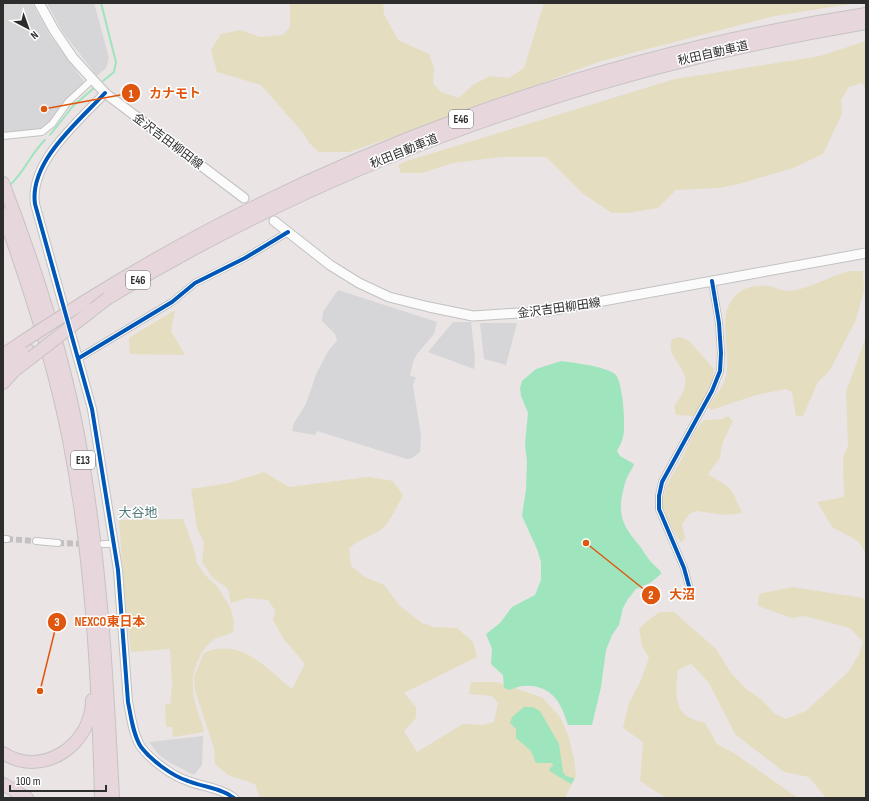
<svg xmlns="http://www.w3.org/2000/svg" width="869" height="801" viewBox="0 0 869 801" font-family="'Sofia Sans Condensed','Noto Sans JP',sans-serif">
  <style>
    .industrial { fill: #d6d5d7 }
    .green { fill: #e4ddc0 }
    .water { fill: #9ee5be }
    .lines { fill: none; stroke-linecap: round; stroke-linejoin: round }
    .stream { stroke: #9ee5be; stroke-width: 2 }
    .minor-tunnel { stroke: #c4bfc0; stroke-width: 6; stroke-dasharray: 6 3; stroke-linecap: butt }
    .minor-casing { stroke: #c2c2c2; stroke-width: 8 }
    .tertiary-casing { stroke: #c2c2c2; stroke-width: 10 }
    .secondary-casing { stroke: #c2c2c2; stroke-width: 11 }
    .motorway-casing { stroke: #c6c3c3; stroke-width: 14 }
    .minor { stroke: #fcfbfb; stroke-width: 6 }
    .tertiary { stroke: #fcfbfb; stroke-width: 8 }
    .secondary { stroke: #fcfbfb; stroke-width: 9 }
    .motorway { stroke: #e8d6dd; stroke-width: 12 }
    .motorway-bridge-casing { stroke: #c6c3c3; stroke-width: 14; stroke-linecap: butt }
    .motorway-bridge { stroke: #e8d6dd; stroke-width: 12 }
    .cycleway-casing { stroke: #fff; stroke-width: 6 }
    .cycleway { stroke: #0057b8; stroke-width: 4 }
    .labels { text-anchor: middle; stroke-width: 3; stroke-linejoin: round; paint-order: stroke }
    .shield { fill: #fff; stroke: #6c6c6c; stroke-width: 1 }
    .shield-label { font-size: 11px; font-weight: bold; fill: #2d2d2d }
    .street-label { font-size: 12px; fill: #2d2d2d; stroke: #fff }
    .neighbourhood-label { font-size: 13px; fill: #507a7b; stroke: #fff }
    .leader { fill: none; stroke: #df570e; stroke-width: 1.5 }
    .callout-dot { fill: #df570e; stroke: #fff; stroke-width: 1.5 }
    .mark-label { font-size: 12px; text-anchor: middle; font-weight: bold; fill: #fff }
    .callout-label { font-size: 13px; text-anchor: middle; font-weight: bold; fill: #df570e; stroke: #fff; stroke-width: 3; stroke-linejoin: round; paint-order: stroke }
  </style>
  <rect width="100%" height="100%" fill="#eae4e5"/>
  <path class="industrial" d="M3,3H32L50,35L83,80L84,84L51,122L42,129L3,135Z
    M47,3H94L109,58L106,68L97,76L62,31Z
    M338,290L437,322L434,334L417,354L413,362L410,376L416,377L413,385L421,436L420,452L412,458L407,459L317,431L315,435L292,431L294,423L306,404L317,372L329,350L337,341L335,334L322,321L323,312Z
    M453,322H471L475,358L474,369L428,352Z
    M480,323H517L506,365L484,359Z
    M203,736L202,765L194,775L169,762L158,754L149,742Z"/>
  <path class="green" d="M290,3H383L384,14L398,40L429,54L434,68L433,84L441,92L459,98L473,85L490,76L509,78L524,68L544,3H856L775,16L601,61L471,110L349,152H319L309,143L304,134L261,85L217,72L211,50L221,34L240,30L260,37L283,35L290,27Z
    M866,41V89L862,83L849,87L841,100L842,114L823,154L793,168L739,184L719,188L676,190L658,208L628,213H612L582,193L546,157H501L453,163L422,173H401L398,165L407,161L675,79L820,56Z
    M850,271H863L864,290L856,320L830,370L818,382L803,416H796L792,392L786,389L756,395L711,410L708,407C713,398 723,388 725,379C734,351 710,306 745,289C750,286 764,285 769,286C775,287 781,291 787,291C809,290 829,276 850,271Z
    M175,310L171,331L185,355L130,354L129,338Z
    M680,337L689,341L714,369C713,387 703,402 693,416L676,415L674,406C677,402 681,397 683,392C694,368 664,360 672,339Z
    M866,337V553L858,541L832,527L817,502L844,497L843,458L848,446L846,392Z
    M728,416L733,421L722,444L720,458L708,474L727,486L733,493L742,513L726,515L696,511L689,514L682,525L685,538L681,543C676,535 664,516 663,508C662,487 671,479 680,462C688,448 692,432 704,420L722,419Z
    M264,472L289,487L368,477L393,481L403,495C397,506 390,524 379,531C368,538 360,539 349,548L351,566L365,577L384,585L400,606L422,623L434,627L457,628L473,642L477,657L404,693L416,707V718L404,731L417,752L463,724L482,725L494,722L498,703L492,696L469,694L471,682H497L543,698L560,717L568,735L574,759L576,776L565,798H260L255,784L228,775L215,764L214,748L195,691L194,677L204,653C241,637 266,668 292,689L305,664L283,638L273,620L275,610L268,600L247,598L231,603L228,589L213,578L202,562L204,543L197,528L191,489L229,483Z
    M183,519L194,549L197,563L206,576L218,587L231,609L234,622L233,632C227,636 219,636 213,640C199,651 191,672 193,690C194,704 201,719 204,732L173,737L172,727H166L165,704H170L172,686L170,649L131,652L126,612L119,520Z
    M792,587L863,598L866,601V798H826L809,777L784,772L735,734L709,683L691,664L678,670C676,684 673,708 688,717C693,720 700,721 705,723L717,744L734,753L798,798H666L640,781L643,742L623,728L629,703L640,682L649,658L642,646L639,628L659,612H674L716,649L731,673L746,689L762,700L775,714L786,719L806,711L849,671L859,654L863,642L850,628L804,616L792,618L758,606L759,594Z"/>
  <path class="water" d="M561,361C575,363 604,366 615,374C623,381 626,427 623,437C622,442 619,447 617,451L620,456L634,464C632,470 628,474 626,480C617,510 619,522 639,545C643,549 644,554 648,558C651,563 657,567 661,572V574L650,583L636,589L628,599L623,608L619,625L612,635L606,650L601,687L592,725H568C565,716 562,707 556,699C546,685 524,682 510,690L504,688L503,675L491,664L492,649L486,634L500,623L512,607L535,595L541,580V562L537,549L522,516L526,489L527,462L525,444L528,413L521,396L520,388L522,381L536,369Z
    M524,707H533L540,711L559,744L563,772L566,776L574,778V780L571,784L551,772L549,769L553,766L552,763H536L531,751L516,738V729L510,723L512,717Z"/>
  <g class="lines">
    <path class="stream" d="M101,3L116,62L114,72L103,81
      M50,135L73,106L94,88
      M11,184C25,171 31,153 45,140"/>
    <path class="minor-tunnel" d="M7,539L36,541
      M58,543L87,544"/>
    <defs>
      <path id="minor" d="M3,136L42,132L52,124L68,102L93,79
        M79,358L172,302L195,283L245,258L288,232
        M3,539H7
        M36,541L58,543
        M103,544H114
        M690,590L684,568L659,509V496L662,482L712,391L720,371L721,353L719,323L712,281"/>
      <path id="tertiary" d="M105,93C78,122 29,162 35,204L92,409L118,570L128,702C131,716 133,735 141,747C151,760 172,776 188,781C203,787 221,788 234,798"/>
      <path id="secondary" d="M39,3L54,30L73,58L105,93L244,198
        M274,221L330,265L359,283L389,297L429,307L473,316L548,311L866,253"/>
      <path id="motorway" d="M3,183C35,266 63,352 79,440C101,559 107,678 113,798
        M3,214C30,288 54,363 69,440C92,558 98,679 101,798
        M108,298C340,157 599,68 866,23
        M84,302C320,154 591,57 866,14
        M3,355L22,342
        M3,367L28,350
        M3,383L14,371L32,357
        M3,753C43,779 92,744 92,700
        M3,784L27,798"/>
    </defs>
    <use href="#minor" class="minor-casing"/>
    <use href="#tertiary" class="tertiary-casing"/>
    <use href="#secondary" class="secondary-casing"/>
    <use href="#motorway" class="motorway-casing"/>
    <use href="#minor" class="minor"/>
    <use href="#tertiary" class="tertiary"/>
    <use href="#secondary" class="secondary"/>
    <use href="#motorway" class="motorway"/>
    <defs>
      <path id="motorway-bridge" d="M22,342L84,302
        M32,357L108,298"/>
    </defs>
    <use href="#motorway-bridge" class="motorway-bridge-casing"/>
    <use href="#motorway-bridge" class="motorway-bridge"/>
    <defs>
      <path id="cycleway" d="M105,93C78,122 29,162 35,204L92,409L118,570L128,702C131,716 133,735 141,747C151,760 172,776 188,781C203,787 221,788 234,798
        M79,358L172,302L195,283L245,258L288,232
        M690,590L684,568L659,509V496L662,482L712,391L720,371L721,353L719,323L712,281"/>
    </defs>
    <use href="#cycleway" class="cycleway-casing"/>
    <use href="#cycleway" class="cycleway"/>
  </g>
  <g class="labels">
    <g class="shield">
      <rect x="449" y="110" width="24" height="18" rx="3"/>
      <rect x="126" y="271" width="24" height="18" rx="3"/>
      <rect x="71" y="451" width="24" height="18" rx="3"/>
    </g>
    <g class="shield-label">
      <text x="461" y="123">E46</text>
      <text x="138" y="284">E46</text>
      <text x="83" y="464">E13</text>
    </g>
    <g class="street-label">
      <text transform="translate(713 53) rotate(-13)" y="4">秋田自動車道</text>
      <text transform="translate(168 141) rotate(37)" y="4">金沢吉田柳田線</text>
      <text transform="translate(404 151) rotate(-22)" y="4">秋田自動車道</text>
      <text transform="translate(559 308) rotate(-8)" y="4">金沢吉田柳田線</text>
    </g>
    <g class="neighbourhood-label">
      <text x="138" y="517">大谷地</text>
    </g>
  </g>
  <path class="leader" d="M44 109L131 93M586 543L651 595M40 691L57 622"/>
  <g class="callout-dot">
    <circle cx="44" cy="109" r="4"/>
    <circle cx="586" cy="543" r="4"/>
    <circle cx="40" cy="691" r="4"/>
    <circle cx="131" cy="93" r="10"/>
    <circle cx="651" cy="595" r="10"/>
    <circle cx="57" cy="622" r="10"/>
  </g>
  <g class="mark-label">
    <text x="131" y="98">1</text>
    <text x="651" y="599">2</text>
    <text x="57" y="626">3</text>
  </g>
  <g class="callout-label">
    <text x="175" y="98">カナモト</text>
    <text x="682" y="599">大沼</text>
    <text x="110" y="626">NEXCO東日本</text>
  </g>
  <rect width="869" height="801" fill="none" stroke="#2d2d2d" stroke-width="8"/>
  <g transform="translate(28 28) rotate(139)" stroke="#ffffff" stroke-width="3" paint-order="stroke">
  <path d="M0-3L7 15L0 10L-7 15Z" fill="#2d2d2d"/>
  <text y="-6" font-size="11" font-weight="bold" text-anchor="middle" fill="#2d2d2d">N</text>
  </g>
  <path d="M10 785v6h96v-6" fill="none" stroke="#2d2d2d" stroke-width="2"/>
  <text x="16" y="785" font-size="12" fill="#2d2d2d" stroke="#ffffff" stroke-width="3" paint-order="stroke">100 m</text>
</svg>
